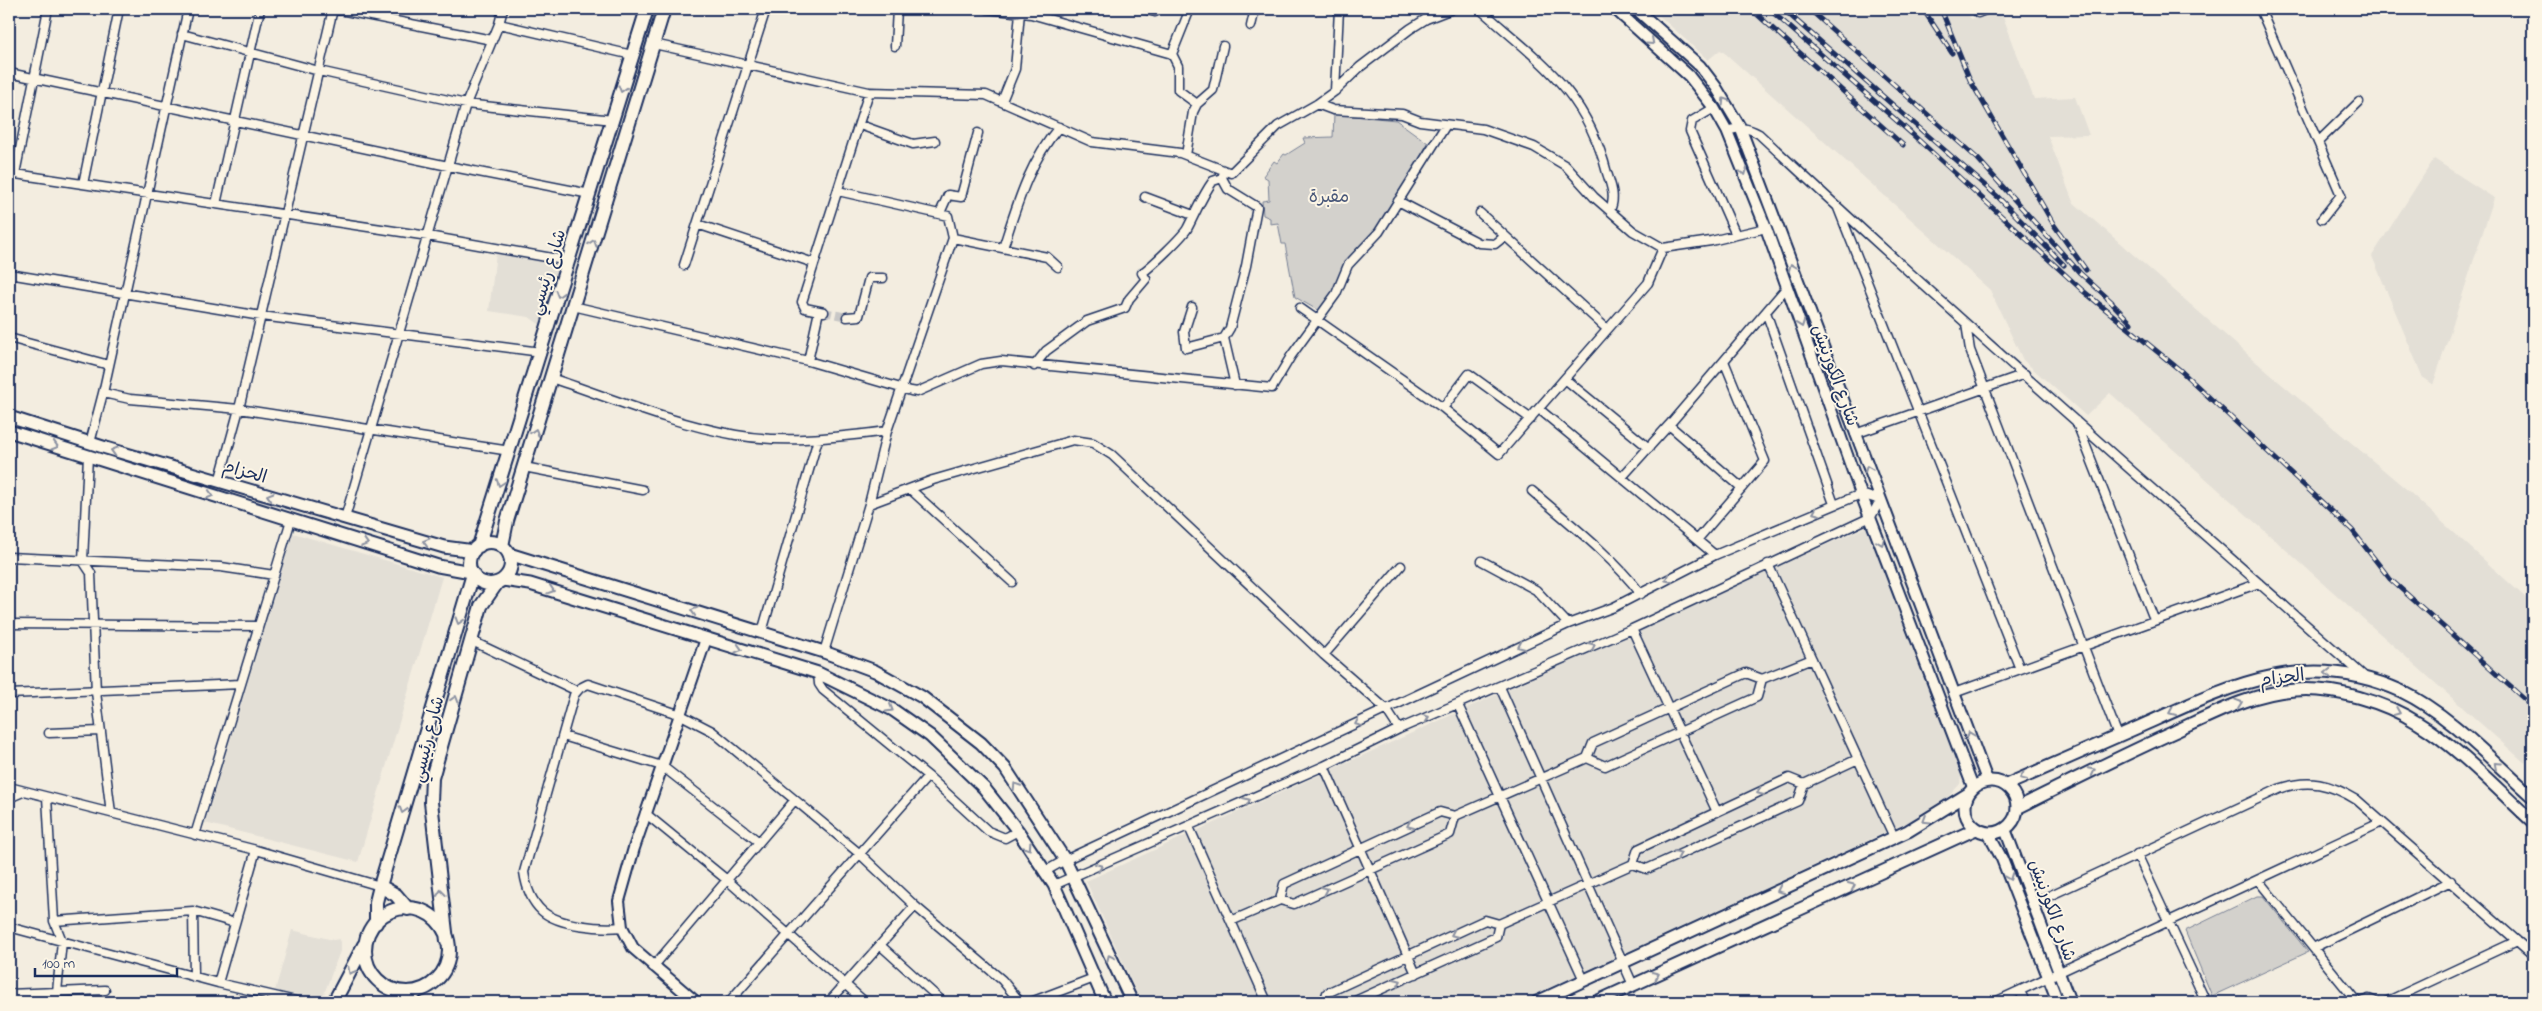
<svg xmlns="http://www.w3.org/2000/svg" width="2542" height="1011" viewBox="0 0 2542 1011" font-family="'Indie Flower','Playpen Sans Arabic',sans-serif">
  <style>
    .built { fill: #e3dfd6 }
    .green { fill: #d3d1cc; stroke: #778095 }
    .lines { fill: none; stroke-linecap: round; stroke-linejoin: round }
    .minor-tunnel { stroke: #c8c7c6; stroke-width: 8; stroke-dasharray: 8 4; stroke-linecap: butt }
    .minor-casing { stroke: #1b2f5e; stroke-width: 11 }
    .tertiary-casing { stroke: #1b2f5e; stroke-width: 14 }
    .secondary-casing { stroke: #1b2f5e; stroke-width: 15 }
    .trunk-casing { stroke: #1b2f5e; stroke-width: 16 }
    .minor { stroke: #fcf5e5; stroke-width: 8 }
    .tertiary { stroke: #fcf5e5; stroke-width: 10 }
    .secondary { stroke: #fcf5e5; stroke-width: 11 }
    .trunk { stroke: #fcf5e5; stroke-width: 12 }
    .rail-casing { stroke: #1b2f5e; stroke-width: 5 }
    .rail { stroke: #fcf5e5; stroke-width: 3; stroke-dasharray: 9; stroke-linecap: butt }
    .oneway { stroke: #8c92a2 }
    .labels { text-anchor: middle; stroke-width: 4; stroke-linejoin: round; paint-order: stroke }
    .park-label { font-size: 18px; fill: #49587a; stroke: #fcf5e5 }
    .street-label { font-size: 18px; fill: #1b2f5e; stroke: #fcf5e5 }
  </style>
  <rect width="100%" height="100%" fill="#f3ede0"/>
  <filter id="ink" filterUnits="userSpaceOnUse"><feTurbulence type="fractalNoise" baseFrequency=".02" numOctaves="2"/><feDisplacementMap in="SourceGraphic" scale="10" xChannelSelector="R" yChannelSelector="G"/><feConvolveMatrix kernelMatrix="1 2 1 2 8 2 1 2 1" color-interpolation-filters="sRGB"/></filter>
  <g filter="url(#ink)">
    <path class="built" d="M1652,9H1964L1971,19L2001,11L2034,99L2075,97L2089,135L2048,136L2073,202L2278,381L2405,488L2528,600L2533,599V752L2525,763L2110,393L2086,416L2023,360L1990,290L1726,54L1720,50L1708,60Z
      M2434,159L2494,198L2433,385L2423,378L2372,256Z
      M496,253L560,265L542,326L529,317L489,311Z
      M1868,526L1962,770L1960,784L1947,798L1910,821L1519,1002H1141L1086,881Z
      M293,533L442,577L358,862L205,823Z
      M292,930L333,940L340,939V951L321,1002L275,991Z"/>
    <path class="green" d="M1334,114L1396,120L1428,143L1381,225L1345,262L1335,291L1319,311L1295,297L1285,244H1282L1278,223L1270,224V218L1263,215L1262,201L1269,200L1268,179L1263,176L1274,161L1277,163L1284,154L1286,155L1305,143L1303,138L1333,137Z
      M2257,896H2263L2308,952L2212,996L2185,931Z"/>
    <g class="lines">
      <path class="minor-tunnel" d="M824,312L847,317"/>
      <defs>
        <path id="minor" d="M335,9L492,40
          M988,9L1031,14L1172,54L1178,66V90L1197,104
          M1144,9L1155,12
          M1480,9C1540,62 1586,91 1607,173C1611,185 1616,198 1610,210
          M2260,9L2341,195L2322,219
          M1978,13L1988,9
          M499,24L632,55
          M1251,26L1255,9
          M182,34L319,71L466,104L613,120
          M654,44L869,92L986,95L1092,142L1180,153L1231,173L1278,126L1317,104L1335,91L1360,67L1410,29L1426,19L1452,9
          M895,46L897,9
          M1172,54L1190,9
          M9,73L448,166L590,194
          M1335,91L1339,9
          M1002,101L1015,69L1020,12
          M1317,104L1333,110L1402,114L1420,121L1483,129L1534,147L1566,166L1594,197L1633,231L1663,248L1711,241L1766,228
          M1714,108L1692,121L1690,131L1736,235
          M860,125L913,144L935,141
          M1727,131C1740,127 1747,127 1759,134C1957,319 2162,497 2365,677
          M2318,142L2359,102
          M1186,155L1193,112L1197,104L1213,90L1223,46
          M9,173L428,236L569,261
          M15,174L48,9
          M1223,175L1222,178L1228,189L1257,207L1246,266L1230,328L1224,338L1235,385
          M83,184L119,9
          M1145,197L1193,215
          M1398,201L1479,243L1495,244L1505,236
          M216,204L260,9
          M1838,208L2020,669
          M940,213L948,195L961,197L978,133
          M1480,213L1607,329
          M697,224L814,263
          M953,238L1047,257L1058,267
          M1003,248C1017,205 1029,162 1059,127
          M684,265L766,9
          M9,274L261,316L541,352
          M573,306L808,361L911,391L917,392L981,364L1001,361L1272,388L1291,356L1336,294L1348,265L1379,232L1446,125
          M1192,307L1184,332L1186,348L1224,338
          M1300,308L1443,408L1499,454L1648,283L1663,248
          M824,312L805,308L802,302L869,92
          M1766,312L1834,504
          M847,317L859,316L869,278H883
          M1966,324L1970,350L2118,736
          M9,338L109,365
          M808,361L819,311
          M1034,366L1046,351L1087,321L1125,308L1129,299L1146,279L1142,273C1152,266 1181,238 1187,229C1196,212 1202,196 1213,181L1222,178
          M551,378C611,398 673,424 736,435C786,444 838,437 887,431
          M1565,379L1649,448
          M103,393L130,399L239,409L510,451
          M1443,408L1469,374L1531,419
          M1539,409L1715,555
          M2076,421L2154,619
          M1669,425L1742,488
          M1855,434L2025,374
          M90,443L103,393L188,9
          M88,456L83,561L91,573L96,692L111,813
          M524,467L643,490
          M1622,477L1669,425L1787,287
          M219,482L239,409L333,9
          M910,489L1012,582
          M1532,491C1569,523 1611,555 1641,594
          M869,504L933,480L1073,440L1093,443L1112,455L1324,655L1386,709L1399,729
          M345,518L466,104L499,24L503,9
          M1697,540L1765,461L1724,361
          M9,557L221,567L274,575
          M1482,561L1536,590L1568,624
          M1768,564L1894,837
          M9,624L258,626
          M1632,629L1717,812
          M762,632L818,439
          M472,641L577,691
          M824,652L869,504L887,431L953,238L948,216L838,191
          M1324,655L1401,566
          M818,673L819,684L823,690L928,776L988,831L1005,838L1018,831
          M1746,673L1762,679L1757,697L1605,766L1587,758L1593,743Z
          M1762,679L1812,659
          M1500,687L1633,985
          M1954,693L2259,583
          M9,694L241,684
          M1458,705L1584,980
          M49,733L101,731
          M563,736L662,766L759,842
          M1324,766L1416,974
          M9,787L256,850L380,886
          M47,797L54,921L62,941L56,1002
          M9,798L25,791
          M645,813L727,880L865,1002
          M1189,827L1267,1002
          M195,835L291,520
          M2137,854L2206,1002
          M1633,864L1638,849L1789,778L1804,784
          M1044,872L1065,860L1568,624L1614,607L1715,555L1861,494L1880,500L1871,517L1632,629L1399,729L1324,766L1054,885
          M2258,880L2357,1002
          M1280,900L1284,884L1440,812L1455,816L1587,758
          M2034,903L2279,789C2308,778 2331,784 2357,800L2533,955
          M193,911L194,977
          M54,921L193,911L235,923
          M1231,921L1280,900L1294,904L1450,834L1455,816
          M9,927L218,983L300,1002
          M622,927C601,929 559,926 542,911C531,901 526,886 524,872L574,695L580,688L588,684L681,715L712,731L860,854L915,906L1002,980L1020,1002
          M880,945L943,1002
          M2315,947L2451,881
          M653,967L794,801
          M218,983L256,850
          M2020,991L2025,1002
          M9,994L105,990
          M729,1002L928,776
          M829,1002L915,906
          M1031,1002L1094,978
          M1324,1002L1327,993L1485,920L1499,924L1633,864L1647,869L1798,801L1804,784L1858,759
          M1353,1002L1496,937L1499,924
          M1995,1002L2382,822
          M2193,1002L2204,998
          M2360,1002L2369,999L2376,1002
          M2386,1002L2517,941"/>
        <path id="tertiary" d="M1615,9L1689,76L1714,108L1727,131L1766,228L1861,494L1973,787
          M1636,9L1700,66L1716,87L1740,127L1987,780
          M2005,829L2070,1002
          M1988,833L2002,859L2058,1002
          M696,1002L633,948L622,927L619,901L634,848L706,639"/>
        <path id="secondary" d="M9,417L106,448L444,547L474,551
          M9,431L438,566L471,572
          M509,554L824,652L875,671L922,697L981,743L1005,768L1065,860L1132,1002
          M503,580L530,584L818,673L893,710L930,736L984,788L1018,831L1054,885L1105,1002
          M1965 807a26 26 0 1 1 52 0a26 26 0 1 1-52 0Z
          M2006,785C2051,765 2096,746 2141,726C2228,687 2305,647 2401,691C2451,715 2492,761 2533,797
          M2017,808C2069,782 2121,756 2174,732C2213,714 2252,693 2295,690C2335,687 2385,702 2418,723C2458,747 2498,790 2533,822
          M1537,1002L1908,831L1968,794
          M1596,1002L1976,829"/>
        <path id="trunk" d="M469 563a21 21 0 1 1 42 0a21 21 0 1 1-42 0Z
          M479,546L647,9
          M502,546L507,521L664,9
          M380,886L396,895L408,909
          M365 950a42 42 0 1 1 84 0a42 42 0 1 1-84 0Z
          M376,923V902L380,886L473,574
          M447,941L431,802L432,778L481,606L497,583
          M334,1002L364,945
          M394,1002L415,993"/>
      </defs>
      <use href="#minor" class="minor-casing"/>
      <use href="#tertiary" class="tertiary-casing"/>
      <use href="#secondary" class="secondary-casing"/>
      <use href="#trunk" class="trunk-casing"/>
      <use href="#minor" class="minor"/>
      <use href="#tertiary" class="tertiary"/>
      <use href="#secondary" class="secondary"/>
      <use href="#trunk" class="trunk"/>
      <defs>
        <path id="rail" d="M1751,9L1903,145
          M1769,9L1912,134L2082,290L2181,371L2352,530L2390,579L2533,707
          M1783,9L1998,197L2064,265
          M1809,9L1978,159L2080,273L2112,302
          M1923,9L1952,53
          M1941,9L1970,80L2054,225L2086,270
          M2107,298L2131,323"/>
      </defs>
      <use href="#rail" class="rail-casing"/>
      <use href="#rail" class="rail"/>
    </g>
    <defs><path id="oneway-chevron" d="M-2-3.5L2.5 0L-2 3.5" fill="none" stroke-width="1.6" stroke-linecap="round" stroke-linejoin="round" transform="scale(1.25)"/></defs>
    <g class="oneway">
      <use href="#oneway-chevron" transform="translate(1651 42) rotate(42)"/>
      <use href="#oneway-chevron" transform="translate(622 89) rotate(107)"/>
      <use href="#oneway-chevron" transform="translate(1725 101) rotate(-123)"/>
      <use href="#oneway-chevron" transform="translate(1744 172) rotate(68)"/>
      <use href="#oneway-chevron" transform="translate(593 243) rotate(-73)"/>
      <use href="#oneway-chevron" transform="translate(1792 267) rotate(-111)"/>
      <use href="#oneway-chevron" transform="translate(559 294) rotate(107)"/>
      <use href="#oneway-chevron" transform="translate(1801 324) rotate(70)"/>
      <use href="#oneway-chevron" transform="translate(535 432) rotate(-73)"/>
      <use href="#oneway-chevron" transform="translate(55 446) rotate(17)"/>
      <use href="#oneway-chevron" transform="translate(114 451) rotate(-163)"/>
      <use href="#oneway-chevron" transform="translate(1868 469) rotate(-111)"/>
      <use href="#oneway-chevron" transform="translate(500 483) rotate(108)"/>
      <use href="#oneway-chevron" transform="translate(210 495) rotate(17)"/>
      <use href="#oneway-chevron" transform="translate(270 496) rotate(-164)"/>
      <use href="#oneway-chevron" transform="translate(1816 512) rotate(157)"/>
      <use href="#oneway-chevron" transform="translate(426 542) rotate(-164)"/>
      <use href="#oneway-chevron" transform="translate(1881 542) rotate(69)"/>
      <use href="#oneway-chevron" transform="translate(365 543) rotate(17)"/>
      <use href="#oneway-chevron" transform="translate(1668 579) rotate(152)"/>
      <use href="#oneway-chevron" transform="translate(551 590) rotate(18)"/>
      <use href="#oneway-chevron" transform="translate(694 611) rotate(-163)"/>
      <use href="#oneway-chevron" transform="translate(459 621) rotate(107)"/>
      <use href="#oneway-chevron" transform="translate(1521 646) rotate(155)"/>
      <use href="#oneway-chevron" transform="translate(1592 646) rotate(-24)"/>
      <use href="#oneway-chevron" transform="translate(739 649) rotate(17)"/>
      <use href="#oneway-chevron" transform="translate(2328 673) rotate(-179)"/>
      <use href="#oneway-chevron" transform="translate(455 699) rotate(-73)"/>
      <use href="#oneway-chevron" transform="translate(2239 703) rotate(-19)"/>
      <use href="#oneway-chevron" transform="translate(890 709) rotate(30)"/>
      <use href="#oneway-chevron" transform="translate(2172 712) rotate(156)"/>
      <use href="#oneway-chevron" transform="translate(2397 712) rotate(22)"/>
      <use href="#oneway-chevron" transform="translate(1426 718) rotate(-22)"/>
      <use href="#oneway-chevron" transform="translate(1358 723) rotate(155)"/>
      <use href="#oneway-chevron" transform="translate(1970 735) rotate(-111)"/>
      <use href="#oneway-chevron" transform="translate(2497 765) rotate(-138)"/>
      <use href="#oneway-chevron" transform="translate(2092 771) rotate(-27)"/>
      <use href="#oneway-chevron" transform="translate(2023 777) rotate(156)"/>
      <use href="#oneway-chevron" transform="translate(1016 786) rotate(-122)"/>
      <use href="#oneway-chevron" transform="translate(1760 792) rotate(155)"/>
      <use href="#oneway-chevron" transform="translate(1247 801) rotate(-24)"/>
      <use href="#oneway-chevron" transform="translate(403 810) rotate(107)"/>
      <use href="#oneway-chevron" transform="translate(1926 820) rotate(148)"/>
      <use href="#oneway-chevron" transform="translate(1410 825) rotate(155)"/>
      <use href="#oneway-chevron" transform="translate(1028 847) rotate(57)"/>
      <use href="#oneway-chevron" transform="translate(1678 854) rotate(-24)"/>
      <use href="#oneway-chevron" transform="translate(1099 867) rotate(-23)"/>
      <use href="#oneway-chevron" transform="translate(2009 877) rotate(69)"/>
      <use href="#oneway-chevron" transform="translate(1852 886) rotate(-25)"/>
      <use href="#oneway-chevron" transform="translate(1325 890) rotate(-24)"/>
      <use href="#oneway-chevron" transform="translate(1780 890) rotate(155)"/>
      <use href="#oneway-chevron" transform="translate(441 893) rotate(-97)"/>
      <use href="#oneway-chevron" transform="translate(1454 934) rotate(156)"/>
      <use href="#oneway-chevron" transform="translate(1110 958) rotate(-115)"/>
      <use href="#oneway-chevron" transform="translate(351 971) rotate(118)"/>
      <use href="#oneway-chevron" transform="translate(1656 975) rotate(-25)"/>
      <use href="#oneway-chevron" transform="translate(1398 982) rotate(-24)"/>
    </g>
  </g>
  <g class="labels">
    <g class="park-label">
      <text x="1329" y="202">مقبرة</text>
    </g>
    <g class="street-label">
      <text transform="translate(547 272) rotate(-73)" y="6">شارع رئيسي</text>
      <text transform="translate(1836 375) rotate(70)" y="6">شارع الكورنيش</text>
      <text transform="translate(245 471) rotate(16)" y="6">الحزام</text>
      <text transform="translate(2282 677) rotate(-7)" y="6">الحزام</text>
      <text transform="translate(427 739) rotate(-76)" y="6">شارع رئيسي</text>
      <text transform="translate(2053 910) rotate(70)" y="6">شارع الكورنيش</text>
    </g>
  </g>
  <rect width="2542" height="1011" fill="none" stroke="#fcf5e5" stroke-width="30"/>
  <rect x="15" y="15" width="2512" height="981" fill="none" stroke="#1b2f5e" stroke-width="2" filter="url(#ink)"/>
  <path d="M35 968v8h142v-8" fill="none" stroke="#1b2f5e" stroke-width="2.5"/>
  <text x="42" y="968" font-size="15" fill="#1b2f5e" stroke="#fcf5e5" stroke-width="4" paint-order="stroke">100 m</text>
</svg>
